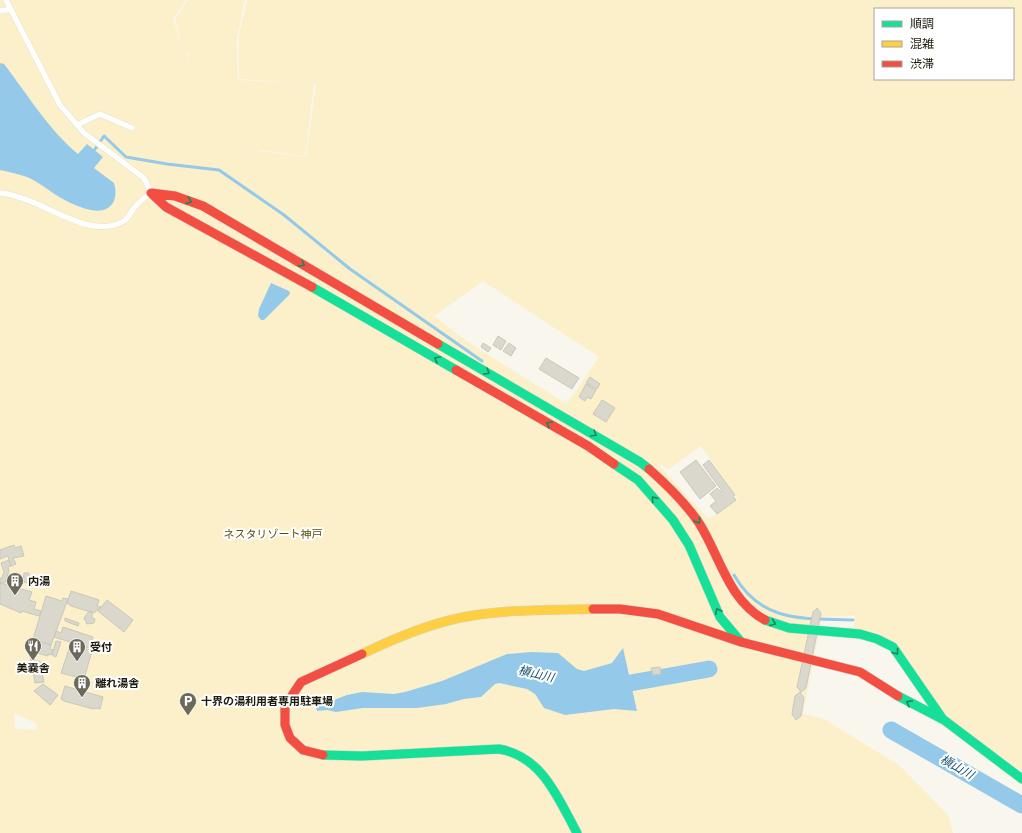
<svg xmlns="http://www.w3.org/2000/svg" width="1022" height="833" viewBox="0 0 1022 833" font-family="Manrope,'Noto Sans JP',sans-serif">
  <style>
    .green { fill: #fbf0ca; fill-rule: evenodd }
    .water { fill: #94c9ea }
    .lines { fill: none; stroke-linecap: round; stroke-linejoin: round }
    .stream { stroke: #94c9ea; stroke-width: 3 }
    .river { stroke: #94c9ea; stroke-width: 17 }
    .building { fill: #dad7cc; stroke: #cac7bd }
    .lane-casing { stroke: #d6d3c9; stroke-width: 6 }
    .fast-casing { stroke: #d6d3c9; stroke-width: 10 }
    .slow-casing { stroke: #d6d3c9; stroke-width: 10 }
    .jam-casing { stroke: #d6d3c9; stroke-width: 10 }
    .lane { stroke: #fefefc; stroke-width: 5.5 }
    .fast { stroke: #16e098; stroke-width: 9 }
    .slow { stroke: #ffcf43; stroke-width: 9 }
    .jam { stroke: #f24e42; stroke-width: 9 }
    .oneway { stroke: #1a8759 }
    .labels { text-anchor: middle; stroke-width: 4; stroke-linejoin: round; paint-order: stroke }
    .park-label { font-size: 11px; fill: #5e4e0f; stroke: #fff }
    .poi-label { font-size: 11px; font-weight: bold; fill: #1e1b0d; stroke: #fff; text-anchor: start }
    .water-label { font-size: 12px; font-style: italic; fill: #165172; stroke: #fff }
  </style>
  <rect width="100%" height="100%" fill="#f9f6ee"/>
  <path class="green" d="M0,0H186L173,19L183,50L188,56L189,60V55L183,50L175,19L188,0H245L237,38L238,80L314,84L305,156L261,150L242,163L261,151L306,157L316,84L239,79V35L247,0H1022V771L948,719L906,656L854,628L855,616L822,617L803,714L822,718L899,765L948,815L953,833H0ZM875,9H1013V79H875ZM483,281L599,357L567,404L471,344L434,316ZM701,446L738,499L709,519L657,463L669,469ZM14,713L37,724L36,730L15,729Z"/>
  <path class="water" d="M0,63L4,64C28,95 48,129 78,154L87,144L103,157L94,168L114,183C116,189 116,195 114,201C104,221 74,205 61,198C49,191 39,182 27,177C19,174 9,172 0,170Z
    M271,283L289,291L290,294L264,320H261L258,316L259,309Z
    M623,648L637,711L614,709L565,715L544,708L535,694L527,689L499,683L495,684L481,697L464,699L446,704L417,708H363L336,712L327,710L317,711L316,707L347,695L362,692L394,694L405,692L442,681L507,654L531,652L558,653L577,669L584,671L612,663Z"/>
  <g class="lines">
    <path class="stream" d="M93,152L104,136L126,157L167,164L219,170L284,215L350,269L482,361
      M734,575C762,624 805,618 853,620"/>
    <path class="river" d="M608,687L709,669
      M891,730L1022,805"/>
  </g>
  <path class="building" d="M498,336L506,341L501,350L493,345Z
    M483,343L491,348L488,352L481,347Z
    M509,343L516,348L511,356L503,351Z
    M546,358L579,378L572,389L539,369Z
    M590,377L600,384L597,389L586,383Z
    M586,384L596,390L591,399L587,397L585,401L579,397Z
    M602,400L615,408L606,422L593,414Z
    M696,460L716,486L700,499L680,472Z
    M709,460L735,495L733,496L736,500L717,514L710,506L716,501L710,494L717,488L721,492L722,491L703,465Z
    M14,545L15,548L21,546L24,556L13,558L16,564L11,566L8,556L0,559V550Z
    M9,560L11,566L8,567L9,571L5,583H0V578H2L4,572L1,563Z
    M24,573H29V583L23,582Z
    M0,583L32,592L29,600L36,602L34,609L41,611L39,616L22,611L21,613L0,604Z
    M71,591L99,600L97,606L101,607L94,613L71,606L67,603Z
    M46,596L62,601L63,598L68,599L51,645L33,639Z
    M107,600L133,620L124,632L98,611Z
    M817,608L821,613L806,688L801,692L797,687L813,612Z
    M89,611L92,612V618L95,619L94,623L87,624L84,618Z
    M65,618L79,623L78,626L65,621Z
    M63,627L93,637L89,648L54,637L56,631L61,633Z
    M33,639L51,645L50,649L53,650L51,655L48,654V656L33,652L35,661H40L44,682L35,683L29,651Z
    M56,641L61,642L56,657L52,655Z
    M71,643L92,651L84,679L61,673Z
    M660,667L661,674L653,675L651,668Z
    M43,684L58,695L50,705L34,691Z
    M65,686L103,697L100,709L96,708L93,709L64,701L61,699Z
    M800,692L804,698L801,716L796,720L792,714L795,696Z"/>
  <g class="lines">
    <defs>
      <path id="lane" d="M0,11L11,9
        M77,125L100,114L132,128
        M0,193C6,193 12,195 18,197C50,205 92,240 124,221C129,218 131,211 135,207C139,202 145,197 151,193L144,178L84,133L60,105L6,0"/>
      <path id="fast" d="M312,287L456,370
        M438,344L640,462L649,469
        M614,464L638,480L673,520L689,545L720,617L741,642
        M765,620L789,628L860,634L877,639L893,647L942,718
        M898,696L944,720L1022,779
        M323,755L362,756L499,749C542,756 558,798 577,833"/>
      <path id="slow" d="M362,654C393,639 426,625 459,618C503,609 548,610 593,609"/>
      <path id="jam" d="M151,193L175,196L203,206L438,344
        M151,193L166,207L312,287
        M456,370L588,446L614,464
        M649,469C667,485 685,502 699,523C720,556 728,600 765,620
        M593,609H620L658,614L741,642L860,672L898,696
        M323,755L303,750L290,738L285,725V706L301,682L362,654"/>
    </defs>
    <use href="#lane" class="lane-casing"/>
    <use href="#fast" class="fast-casing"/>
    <use href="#slow" class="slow-casing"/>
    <use href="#jam" class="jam-casing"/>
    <use href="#lane" class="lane"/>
    <use href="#fast" class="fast"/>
    <use href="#slow" class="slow"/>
    <use href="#jam" class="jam"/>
  </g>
  <defs><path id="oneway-chevron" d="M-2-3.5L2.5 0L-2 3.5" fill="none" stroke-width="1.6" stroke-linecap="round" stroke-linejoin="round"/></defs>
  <g class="oneway">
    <use href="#oneway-chevron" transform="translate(189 201) rotate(21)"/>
    <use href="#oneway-chevron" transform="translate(302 264) rotate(30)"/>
    <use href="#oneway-chevron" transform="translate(437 359) rotate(-150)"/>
    <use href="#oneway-chevron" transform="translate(487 372) rotate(30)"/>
    <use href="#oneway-chevron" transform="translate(549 424) rotate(-150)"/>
    <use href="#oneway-chevron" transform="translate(594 434) rotate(31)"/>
    <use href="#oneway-chevron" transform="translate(654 499) rotate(-131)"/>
    <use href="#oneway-chevron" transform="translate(698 521) rotate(56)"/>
    <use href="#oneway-chevron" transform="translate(718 611) rotate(-116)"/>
    <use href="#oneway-chevron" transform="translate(773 623) rotate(22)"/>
    <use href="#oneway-chevron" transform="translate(896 652) rotate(52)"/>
    <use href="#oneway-chevron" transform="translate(909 703) rotate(-153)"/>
  </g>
  <defs>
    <symbol id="building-pin" viewBox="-11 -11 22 30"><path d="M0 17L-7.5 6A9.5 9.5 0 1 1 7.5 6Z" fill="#6b685c" stroke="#fff"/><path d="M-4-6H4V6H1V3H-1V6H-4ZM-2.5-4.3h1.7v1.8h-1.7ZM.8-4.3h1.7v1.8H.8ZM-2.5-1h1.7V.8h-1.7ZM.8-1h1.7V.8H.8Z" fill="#fff"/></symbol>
    <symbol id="restaurant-pin" viewBox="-11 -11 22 30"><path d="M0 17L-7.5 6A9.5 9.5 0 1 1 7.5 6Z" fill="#6b685c" stroke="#fff"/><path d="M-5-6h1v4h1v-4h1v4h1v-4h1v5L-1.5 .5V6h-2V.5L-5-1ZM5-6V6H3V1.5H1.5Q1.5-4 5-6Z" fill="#fff"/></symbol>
    <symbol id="parking-pin" viewBox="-11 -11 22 30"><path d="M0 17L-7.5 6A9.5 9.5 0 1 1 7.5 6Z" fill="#6b685c" stroke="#fff"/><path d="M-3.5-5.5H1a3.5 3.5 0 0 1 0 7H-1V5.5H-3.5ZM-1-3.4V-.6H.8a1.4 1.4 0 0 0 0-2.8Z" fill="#fff"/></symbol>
  </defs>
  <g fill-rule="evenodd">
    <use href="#building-pin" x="5" y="571" width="20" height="27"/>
    <use href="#restaurant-pin" x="23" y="636" width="20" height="27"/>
    <use href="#building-pin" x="67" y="637" width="20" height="27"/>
    <use href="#building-pin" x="72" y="673" width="20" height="27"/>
    <use href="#parking-pin" x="178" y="691" width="20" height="27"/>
  </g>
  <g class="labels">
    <g class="park-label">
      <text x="273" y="538">ネスタリゾート神戸</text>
    </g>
    <g class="poi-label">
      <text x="28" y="585">内湯</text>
      <text x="90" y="651">受付</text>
      <text x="33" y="672" text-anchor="middle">美嚢舎</text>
      <text x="95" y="687">離れ湯舎</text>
      <text x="201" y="705">十界の湯利用者専用駐車場</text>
    </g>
    <g class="water-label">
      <text transform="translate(536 674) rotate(13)" y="4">槇山川</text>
      <text transform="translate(957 767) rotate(30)" y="4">槇山川</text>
    </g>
  </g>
  <rect x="874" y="8" width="140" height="72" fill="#ffffff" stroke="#a5a49e"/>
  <rect x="882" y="21" width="20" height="6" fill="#16e098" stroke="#a5a49e"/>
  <text x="910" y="28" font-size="12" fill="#1e1b0d">順調</text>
  <rect x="882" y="41" width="20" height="6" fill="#ffcf43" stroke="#a5a49e"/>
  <text x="910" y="48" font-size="12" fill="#1e1b0d">混雑</text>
  <rect x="882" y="61" width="20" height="6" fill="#f24e42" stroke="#a5a49e"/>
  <text x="910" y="68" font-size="12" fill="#1e1b0d">渋滞</text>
</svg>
